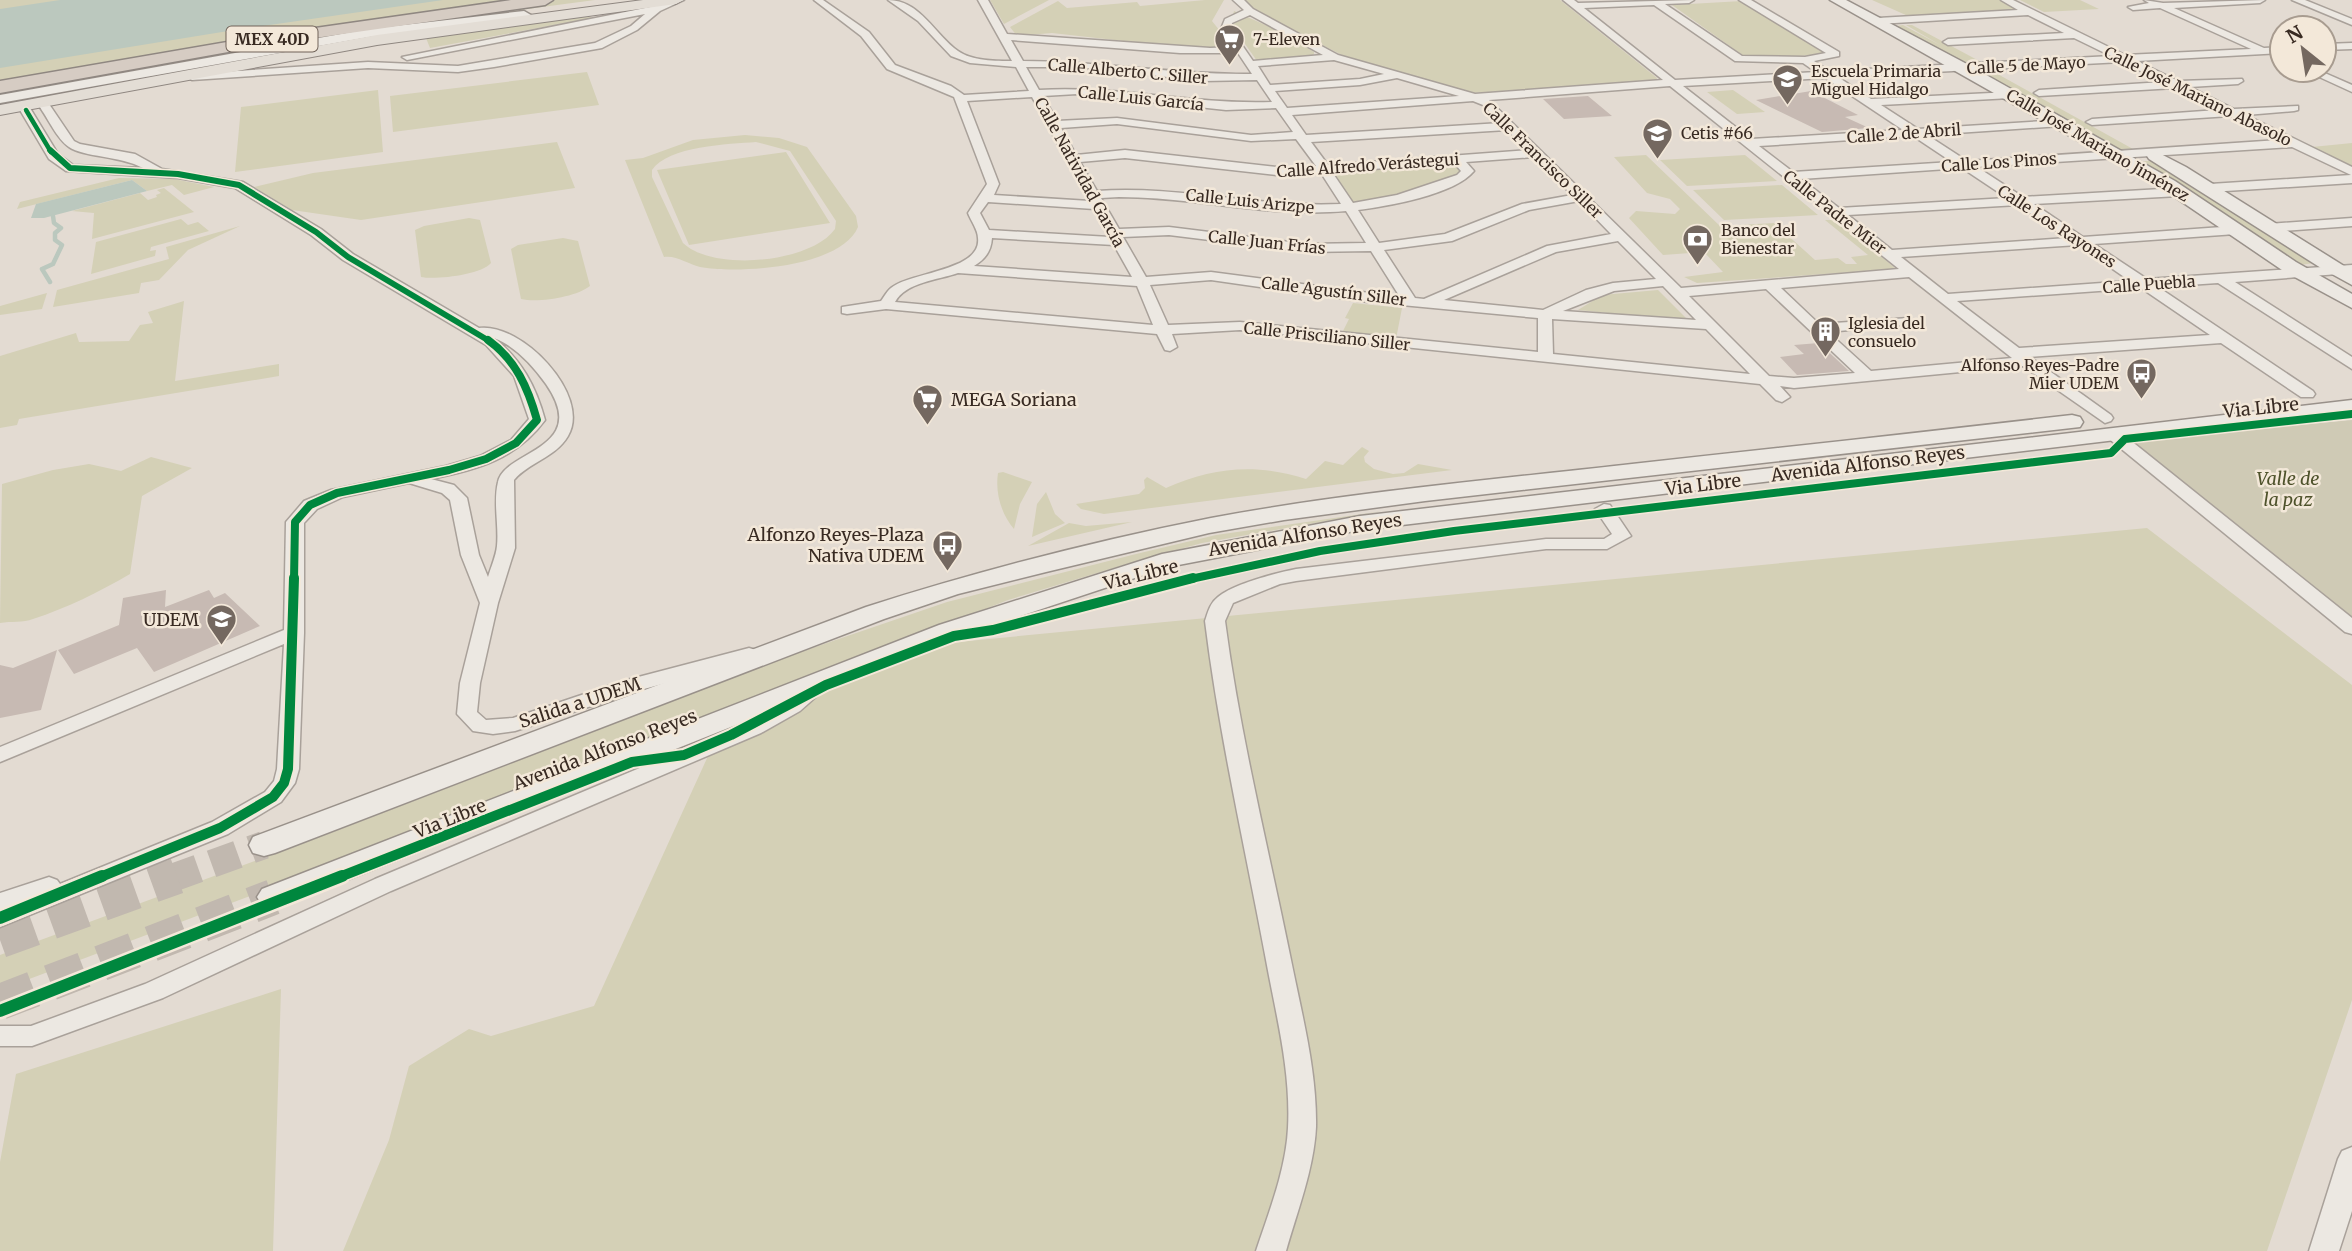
<svg xmlns="http://www.w3.org/2000/svg" width="2352" height="1251" viewBox="0 0 2352 1251" font-family="Merriweather,serif">
  <style>
    .green { fill: #d4d0b6; fill-rule: evenodd }
    .cemetery { fill: #cfcab5 }
    .water { fill: #bbc8be }
    .lines { fill: none; stroke-linecap: round; stroke-linejoin: round }
    .stream { stroke: #bbc8be; stroke-width: 4.5 }
    .building { fill: #c7bab3 }
    .secondary-tunnel-far1 { stroke: #c1b8af; stroke-width: 28; stroke-dasharray: 28 14; stroke-linecap: butt }
    .secondary-tunnel { stroke: #c1b8af; stroke-width: 36; stroke-dasharray: 36 18; stroke-linecap: butt }
    .street-casing { stroke: #a9a19a; stroke-width: 3 }
    .secondary-casing { stroke: #99918a; stroke-width: 3 }
    .primary-casing { stroke: #8f8781; stroke-width: 2 }
    .highway-casing { stroke: #8f8781; stroke-width: 3 }
    .street { fill: #ece8e2; fill-rule: evenodd }
    .secondary { fill: #ece8e2; fill-rule: evenodd }
    .primary { fill: #e3ddd5; fill-rule: evenodd }
    .highway { fill: #d6ccc3; fill-rule: evenodd }
    .cycleway-far4-casing { stroke: #f3e8d9; stroke-width: 7 }
    .cycleway-far3-casing { stroke: #f3e8d9; stroke-width: 9 }
    .cycleway-far2-casing { stroke: #f3e8d9; stroke-width: 11 }
    .cycleway-far1-casing { stroke: #f3e8d9; stroke-width: 14 }
    .cycleway-casing { stroke: #f3e8d9; stroke-width: 17 }
    .cycleway-far4 { stroke: #00873e; stroke-width: 4.5 }
    .cycleway-far3 { stroke: #00873e; stroke-width: 6 }
    .cycleway-far2 { stroke: #00873e; stroke-width: 8 }
    .cycleway-far1 { stroke: #00873e; stroke-width: 10 }
    .cycleway { stroke: #00873e; stroke-width: 12 }
    .labels { text-anchor: middle; stroke-width: 5; stroke-linejoin: round; paint-order: stroke }
    .shield { fill: #f3e8d9; stroke: #706359; stroke-width: 2 }
    .shield-label { font-size: 16px; font-weight: bold; fill: #382a22 }
    .far-poi-label { font-size: 16px; fill: #382a22; stroke: #f3e8d9; text-anchor: start }
    .far-street-label { font-size: 16px; fill: #382a22; stroke: #f3e8d9 }
    .poi-label { font-size: 18px; fill: #382a22; stroke: #f3e8d9; text-anchor: end }
    .street-label { font-size: 18px; fill: #382a22; stroke: #f3e8d9 }
    .park-label { font-size: 18px; font-style: italic; fill: #4e522b; stroke: #f3e8d9 }
  </style>
  <rect width="100%" height="100%" fill="#e3dbd2"/>
  <path class="green" d="M0,0H595C395,26 197,57 0,98Z
    M990,0H1049L1004,24Z
    M1205,0H1224L1212,21L1232,46L1204,50L1052,33L1017,36L1010,27L1058,1L1067,8L1137,2L1140,6Z
    M1243,0H1560L1657,78L1655,82L1473,93L1348,58L1240,4Z
    M1872,0H2001L2019,10L1908,16Z
    M2020,0H2080L2099,9L2044,12Z
    M1742,1L1832,54L1748,59L1672,5Z
    M1234,11L1281,32L1314,52V54L1310,57L1257,61L1231,24Z
    M589,16L592,18L430,48L426,38Z
    M1903,25L1942,46L1906,25H1912L1983,63L1963,64L1896,26Z
    M587,72L599,105L393,132L390,96Z
    M1994,72L2133,149L2117,150L1980,73Z
    M378,90L383,152L235,172L241,107Z
    M1733,90L1765,112L1737,114L1707,92Z
    M745,135L779,138L807,147L856,216L858,227C841,268 737,274 700,267C688,264 676,255 664,257L625,160L643,158L693,140ZM756,142L790,151L836,221L835,229C811,263 713,272 683,243L652,177V170C668,146 729,144 756,142Z
    M557,142L575,188L361,220L292,210L254,187L313,173Z
    M2352,143V167L2312,147Z
    M786,152L830,223L689,245L657,170Z
    M1646,155L1720,226L1774,223L1815,260L1838,258L1846,264H1857L1851,257L1868,255L1825,220H1838L1896,269L1697,283L1684,277L1723,272L1704,252L1663,255L1629,218L1636,211L1675,214L1680,209L1670,199L1647,193L1614,157Z
    M1745,155L1777,181L1687,186L1660,160Z
    M1455,161L1463,174L1407,197L1351,203L1333,171Z
    M2141,161H2153L2314,263L2300,265Z
    M119,178L174,179L214,187L184,195L172,185L147,191L132,180L17,209L20,202Z
    M1782,185L1818,215L1724,220L1693,190Z
    M164,188L194,212L92,239L94,213L72,211L140,193L148,200L157,197L156,195L161,193L157,190Z
    M469,218L480,220L491,263C481,275 435,280 421,277L415,230L424,226Z
    M181,219L188,225L198,222L209,231L151,247L150,251L156,250L155,256L91,274L96,242Z
    M240,226L188,250L159,280L141,283L139,293L53,307L57,290L169,259L166,247Z
    M563,238L578,241L590,286C576,297 539,303 521,299L511,249L518,245Z
    M1658,290L1689,321L1578,310L1602,295Z
    M47,293L42,309L0,315V306Z
    M184,301L175,381L279,364V376L19,419L17,425L0,428V356L76,333L79,342L129,341L140,325L153,323L148,312Z
    M1353,303L1402,308L1396,339L1341,335L1349,319L1345,318Z
    M1362,447L1369,451L1364,457L1365,462L1374,469L1393,474L1404,473L1418,464L1452,470L1104,514L1081,509L1076,504L1139,494L1145,488L1144,480L1147,477L1166,488C1212,467 1258,463 1306,479L1325,461L1343,465Z
    M151,457L192,468L142,496L130,574C99,592 67,608 33,619C23,623 11,621 0,623L2,484L53,470L89,464L121,471Z
    M1003,472L1032,482L1020,504L1014,529C1001,514 995,492 998,473Z
    M1046,492L1055,514L1065,523L1032,537L1037,504Z
    M1383,511L1202,543L1137,561L1008,600L884,649L2147,528L2352,685V1000L2267,1251H343L389,1140L409,1066L469,1029L491,1036L594,1006L729,710L399,840L0,990V955L333,832L745,673L751,661L783,658L947,602L1136,554L1216,535Z
    M1132,522L1028,546L1069,523L1086,526Z
    M281,989L273,1251H0V1162L16,1074Z"/>
  <path class="cemetery" d="M2352,420V621L2127,441Z"/>
  <path class="water" d="M60,0H443L222,32L0,68V9Z
    M132,180L147,191L44,218H31L36,204Z"/>
  <g class="lines">
    <path class="stream" d="M50,282L42,269L53,264L62,245L55,240V233L61,228L54,223L53,216"/>
  </g>
  <path class="building" d="M1811,91L1858,115L1845,117L1869,128L1822,132L1756,100Z
    M1588,96L1612,116L1564,119L1543,99Z
    M1819,343L1849,371L1797,375L1780,357L1804,354L1794,345Z
    M166,590L165,607L209,590L214,598L225,593L260,626L154,672L137,648L74,674L58,650L119,625L123,598Z
    M57,650L41,710L0,718V665L13,668Z"/>
  <g class="lines">
    <path class="secondary-tunnel-far1" d="M172,878L264,845"/>
    <path class="secondary-tunnel" d="M0,940L177,876
      M0,1002L273,897"/>
    <defs>
      <path id="street" d="M671,0H684L660,11L637,30L602,48L494,67L458,72L368,68L192,80L187,77L192,74L368,62L458,66L595,43L631,26L645,14L407,60L402,57L655,6Z
        M814,0H823L869,32L895,65L951,86L964,95L1029,91L1016,67L970,63L951,56L918,21L888,0C920,0 935,35 958,51C972,61 996,61 1012,61L978,0H988L1007,34L1210,48L1234,47L1221,29L1225,19L1244,10L1233,0H1244L1253,9L1338,55L1475,94L1663,80L1563,0H1574L1578,3L1694,0L1689,3L1665,4L1742,56L1805,57L1826,53L1739,0H1751L1839,52V56L1814,61L1829,71L2111,56L2074,38L1948,45L1943,42L1948,39L2064,33L2028,15L1878,24L1873,21L1878,18L2018,10L2001,0H2013L2125,55L2251,49L2160,8L2133,10L2128,7L2149,3L2144,0L2163,3L2265,0L2260,3L2174,8L2264,48L2282,47V53L2137,61L2178,81L2242,79L2243,81L2238,84L2190,87L2234,109L2298,106V110L2294,111L2246,115L2352,167V183L2210,192L2204,188L2210,184L2351,175L2292,147L1977,167L2023,197L2179,188L2185,192L2179,196L2034,204L2083,237L2236,226L2243,230L2236,234L2094,244L2147,279L2352,265V273L2235,282L2352,357V369L2218,283L2158,287L2313,391L2315,394L2313,397H2301L2221,343L2030,357L2111,415L2113,418L2111,421L2105,423L2023,366L1794,388L1780,386L1790,397L1782,402L1776,400L1760,384L1240,330L1172,334L1177,347L1170,351L1165,350L1157,334L886,309L847,314L842,313V307L881,301C884,297 887,291 891,288C910,272 982,271 978,238C978,230 971,221 968,213L987,184L954,97L887,69L861,36ZM1654,5L1735,61L1803,63L1816,72L1675,80L1584,8ZM1250,15L1323,55L1253,61L1231,29L1232,23ZM1011,40L1180,53H1238L1252,74C1175,75 1100,61 1023,61ZM1334,60L1384,74L1360,79L1270,85L1258,66ZM2122,62L2163,82L2039,90L2034,93L2039,96L2175,88L2218,110L2092,119L2086,122L2092,125L2230,116L2279,140L1967,161L1927,135L2061,126L2067,123L2061,120L1918,129L1881,105L2011,98L2016,95L2011,92L1871,99L1838,77ZM1026,67H1078L1203,81L1257,80L1272,102C1194,105 1117,85 1039,90ZM1397,78L1459,96L1287,108L1275,91L1360,85ZM1825,78L1903,130L1751,139L1683,86ZM1670,86L1899,269L1681,288L1489,100ZM1077,94L1226,110L1276,108L1293,132L1251,135L1117,118L1057,121L1043,96ZM1032,97L1086,195L1090,201L994,195L999,184L967,101ZM1473,101L1483,105L1501,123L1306,135L1292,115ZM1117,124L1251,141L1296,139L1316,166L1285,168L1125,150L1076,155L1061,128ZM1507,130L1528,150L1328,165L1311,142ZM1913,136L1952,162L1793,172L1759,146ZM1534,157L1572,195L1522,204L1445,234L1379,243L1358,210C1388,206 1454,195 1474,171L1466,162ZM1125,158L1285,176L1321,173L1341,204C1259,208 1179,185 1097,191L1080,162ZM1454,163L1461,171L1457,175L1397,195L1353,203L1332,172ZM1962,168L2007,198L1839,208L1801,179ZM1119,197C1195,197 1270,218 1346,211L1366,243L1306,244L1169,227L1119,229L1101,198ZM1579,201L1611,234L1547,246L1424,299L1415,298L1384,250L1452,241L1529,210ZM988,202L1094,209L1110,237L989,230L980,213ZM2018,205L2067,238L1892,250L1848,215ZM1169,235L1306,252L1371,251L1400,297L1211,272L1146,277L1123,237ZM992,238L1114,245L1132,277L974,266C985,259 991,252 992,238ZM1618,241L1656,279L1613,283L1586,290L1543,310L1444,300L1556,252ZM2078,245L2130,281L1948,294L1901,257ZM958,273L1137,286L1153,325L895,302C906,282 938,280 958,273ZM1909,277L2012,358L1871,371L1828,332L1904,325L1911,321L1909,318L1819,324L1781,288ZM1211,280L1359,301L1538,318V352L1240,322L1168,325L1150,285ZM1663,286L1696,320L1563,311L1614,291ZM2141,288L2210,335L2019,348L1957,301ZM1766,289L1855,373L1794,378L1769,376L1689,296ZM1552,319L1706,329L1750,374L1553,354Z
        M2292,0H2305L2352,19V25Z
        M2352,43V49L2324,50V44Z
        M2304,70H2318L2352,85V92Z
        M41,104H49L74,141L80,144L135,154L162,169L243,182L321,229L353,254L479,328C521,322 592,395 568,436C555,458 529,462 514,480L515,548L498,603L480,683L477,712L486,720L513,718L623,681L749,648L756,650L759,654L756,658L637,691L515,731L493,734L473,731L457,714L460,683L480,603L461,555L450,500L442,493L409,483L343,497L317,509L304,523V633L299,769L295,783L281,802L228,834L0,927V893L49,877L57,880L60,884L212,822L265,792L274,781L277,769L284,644L0,762V747L284,630L286,522L304,501L331,490L446,466L480,456L511,440L529,419L514,376L486,345L343,260L311,235L235,188L178,178L66,171L49,159L20,110L22,108H30L58,154L73,165L143,168C121,156 83,157 69,147C57,139 48,118 39,106ZM494,338C515,346 533,366 546,384C592,450 504,450 498,482C493,502 499,525 497,546C496,556 491,567 488,577L479,555L467,498L454,485L431,479C478,470 516,459 545,420C536,387 522,360 494,338Z
        M2352,218V226L2268,232L2262,228L2268,224Z
        M2114,430L2120,432L2352,618V634L2345,632L2108,438L2106,435L2108,432Z
        M1604,504L1610,505L1631,536L1607,549H1546L1296,581L1280,584L1233,603L1225,621C1240,735 1268,847 1291,960C1302,1015 1317,1071 1316,1127C1314,1169 1297,1212 1286,1251H1256C1269,1212 1286,1169 1288,1128C1291,1071 1276,1015 1266,960C1245,847 1219,735 1205,621C1208,612 1210,603 1218,597C1233,584 1276,573 1296,569L1546,539H1604L1612,534L1595,509Z
        M819,678L826,680L829,684L826,688L800,711L761,733L391,891L163,998L32,1046H0V1026H31L145,984L375,879L747,723L786,701L812,680Z
        M2352,1147V1211L2339,1251H2309L2338,1159L2342,1151Z"/>
      <path id="secondary" d="M1830,0H1846L1963,62L2175,181L2296,262L2352,294V308L2282,270L2163,189Z
        M524,11L531,15L529,18L369,37L0,103V95L369,29Z
        M2155,151L2186,167L2352,271V285L2321,268L2149,159L2147,156Z
        M2352,400V412L1360,530L1168,567L957,637L284,905L273,909L262,905L257,897L262,889L939,625L1162,554L1360,516Z
        M2072,415L2080,417L2083,422L2080,427L1425,501L1284,520L1209,533L1046,572L958,594L884,619L275,853L264,856L253,853L249,845L253,837L866,607C978,571 1095,541 1211,518C1350,492 1492,480 1632,464C1779,448 1925,432 2072,415Z"/>
      <path id="primary" d="M643,0H683L676,4L377,45L0,115V105L377,35Z"/>
      <path id="highway" d="M511,0H553L545,5L273,44L0,93V81L273,34Z"/>
    </defs>
    <use href="#street" class="street-casing"/>
    <use href="#secondary" class="secondary-casing"/>
    <use href="#primary" class="primary-casing"/>
    <use href="#highway" class="highway-casing"/>
    <use href="#street" class="street"/>
    <use href="#secondary" class="secondary"/>
    <use href="#primary" class="primary"/>
    <use href="#highway" class="highway"/>
    <defs>
      <path id="cycleway-far4" d="M26,110L51,152"/>
      <path id="cycleway-far3" d="M50,150L70,168L178,174L239,185L316,232L348,257L491,342"/>
      <path id="cycleway-far2" d="M294,580L295,522L310,505L337,493L449,470L486,459L516,443L537,420C528,388 516,360 488,340
        M1186,580L1320,551L1454,531L2111,453L2125,439L2352,414"/>
      <path id="cycleway-far1" d="M98,878L220,828L273,797L284,783L288,769L294,578
        M337,878L632,762L684,755L731,735L826,685L954,636L993,630L1193,578"/>
      <path id="cycleway" d="M0,918L102,876
        M0,1011L342,876"/>
    </defs>
    <use href="#cycleway-far4" class="cycleway-far4-casing"/>
    <use href="#cycleway-far3" class="cycleway-far3-casing"/>
    <use href="#cycleway-far2" class="cycleway-far2-casing"/>
    <use href="#cycleway-far1" class="cycleway-far1-casing"/>
    <use href="#cycleway" class="cycleway-casing"/>
    <use href="#cycleway-far4" class="cycleway-far4"/>
    <use href="#cycleway-far3" class="cycleway-far3"/>
    <use href="#cycleway-far2" class="cycleway-far2"/>
    <use href="#cycleway-far1" class="cycleway-far1"/>
    <use href="#cycleway" class="cycleway"/>
  </g>
  <defs>
    <symbol id="supermarket-pin" viewBox="-11 -11 22 30"><path d="M0 17L-7.5 6A9.5 9.5 0 1 1 7.5 6Z" fill="#746860" stroke="#f3e8d9"/><path d="M-6-5.5h2.5l.6 2H6L4.5 2H-2.5L-4.4-4H-6ZM-1.5 3.2a1.3 1.3 0 1 0 .1 0ZM3 3.2a1.3 1.3 0 1 0 .1 0Z" fill="#fff"/></symbol>
    <symbol id="school-pin" viewBox="-11 -11 22 30"><path d="M0 17L-7.5 6A9.5 9.5 0 1 1 7.5 6Z" fill="#746860" stroke="#f3e8d9"/><path d="M0-5L7-2L0 1L-7-2ZM-4 1L0 2.5L4 1V4Q0 6-4 4Z" fill="#fff"/></symbol>
    <symbol id="bank-pin" viewBox="-11 -11 22 30"><path d="M0 17L-7.5 6A9.5 9.5 0 1 1 7.5 6Z" fill="#746860" stroke="#f3e8d9"/><path d="M-6-4H6V4H-6ZM0-2.3a2.3 2.3 0 1 0 0 4.6a2.3 2.3 0 1 0 0-4.6Z" fill="#fff"/></symbol>
    <symbol id="building-pin" viewBox="-11 -11 22 30"><path d="M0 17L-7.5 6A9.5 9.5 0 1 1 7.5 6Z" fill="#746860" stroke="#f3e8d9"/><path d="M-4-6H4V6H1V3H-1V6H-4ZM-2.5-4.3h1.7v1.8h-1.7ZM.8-4.3h1.7v1.8H.8ZM-2.5-1h1.7V.8h-1.7ZM.8-1h1.7V.8H.8Z" fill="#fff"/></symbol>
    <symbol id="bus-pin" viewBox="-11 -11 22 30"><path d="M0 17L-7.5 6A9.5 9.5 0 1 1 7.5 6Z" fill="#746860" stroke="#f3e8d9"/><path d="M-5-6H5V4H4V6H2V4H-2V6H-4V4H-5ZM-3.5-4V0h7V-4ZM-3.5 1.2v1.5H-2V1.2ZM2 1.2v1.5H3.5V1.2Z" fill="#fff"/></symbol>
    <symbol id="university-pin" viewBox="-11 -11 22 30"><path d="M0 17L-7.5 6A9.5 9.5 0 1 1 7.5 6Z" fill="#746860" stroke="#f3e8d9"/><path d="M0-5L7-2L0 1L-7-2ZM-4 1L0 2.5L4 1V4Q0 6-4 4Z" fill="#fff"/></symbol>
  </defs>
  <g fill-rule="evenodd">
    <use href="#supermarket-pin" x="1212" y="22" width="35" height="47"/>
    <use href="#school-pin" x="1770" y="62" width="35" height="47"/>
    <use href="#school-pin" x="1640" y="116" width="35" height="47"/>
    <use href="#bank-pin" x="1680" y="222" width="35" height="47"/>
    <use href="#building-pin" x="1808" y="314" width="35" height="47"/>
    <use href="#bus-pin" x="2124" y="356" width="35" height="47"/>
    <use href="#supermarket-pin" x="910" y="382" width="35" height="47"/>
    <use href="#bus-pin" x="930" y="528" width="35" height="47"/>
    <use href="#university-pin" x="204" y="602" width="35" height="47"/>
  </g>
  <g class="labels">
    <rect class="shield" x="226.5" y="26.5" width="91" height="25" rx="5"/>
    <g class="shield-label">
      <text x="272" y="45">MEX 40D</text>
    </g>
    <g class="far-poi-label">
      <text x="1253" y="45">7-Eleven</text>
      <text x="1811" y="77">Escuela Primaria<tspan x="1811" dy="18">Miguel Hidalgo</tspan></text>
      <text x="1681" y="139">Cetis #66</text>
      <text x="1721" y="236">Banco del<tspan x="1721" dy="18">Bienestar</tspan></text>
      <text x="1848" y="329">Iglesia del<tspan x="1848" dy="18">consuelo</tspan></text>
      <text x="2119" y="371" text-anchor="end">Alfonso Reyes-Padre<tspan x="2119" dy="18">Mier UDEM</tspan></text>
    </g>
    <g class="far-street-label">
      <text transform="translate(2026 65) rotate(-3)" y="6">Calle 5 de Mayo</text>
      <text transform="translate(1128 71) rotate(5)" y="6">Calle Alberto C. Siller</text>
      <text transform="translate(2198 96) rotate(26)" y="6">Calle José Mariano Abasolo</text>
      <text transform="translate(1141 98) rotate(6)" y="6">Calle Luis García</text>
      <text transform="translate(1904 133) rotate(-4)" y="6">Calle 2 de Abril</text>
      <text transform="translate(2098 145) rotate(30)" y="6">Calle José Mariano Jiménez</text>
      <text transform="translate(1543 160) rotate(44)" y="6">Calle Francisco Siller</text>
      <text transform="translate(1999 162) rotate(-4)" y="6">Calle Los Pinos</text>
      <text transform="translate(1368 165) rotate(-4)" y="6">Calle Alfredo Verástegui</text>
      <text transform="translate(1080 172) rotate(61)" y="6">Calle Natividad García</text>
      <text transform="translate(1250 201) rotate(6)" y="6">Calle Luis Arizpe</text>
      <text transform="translate(1835 212) rotate(38)" y="6">Calle Padre Mier</text>
      <text transform="translate(2057 226) rotate(33)" y="6">Calle Los Rayones</text>
      <text transform="translate(1267 242) rotate(6)" y="6">Calle Juan Frías</text>
      <text transform="translate(2149 284) rotate(-4)" y="6">Calle Puebla</text>
      <text transform="translate(1334 291) rotate(7)" y="6">Calle Agustín Siller</text>
      <text transform="translate(1327 336) rotate(6)" y="6">Calle Prisciliano Siller</text>
    </g>
    <g class="poi-label">
      <text x="951" y="406" text-anchor="start">MEGA Soriana</text>
      <text x="924" y="541">Alfonzo Reyes-Plaza<tspan x="924" dy="21">Nativa UDEM</tspan></text>
      <text x="199" y="626">UDEM</text>
    </g>
    <g class="street-label">
      <text transform="translate(2261 408) rotate(-6)" y="6">Via Libre</text>
      <text transform="translate(1868 464) rotate(-7)" y="6">Avenida Alfonso Reyes</text>
      <text transform="translate(1703 485) rotate(-7)" y="6">Via Libre</text>
      <text transform="translate(1305 535) rotate(-9)" y="6">Avenida Alfonso Reyes</text>
      <text transform="translate(1141 575) rotate(-14)" y="6">Via Libre</text>
      <text transform="translate(580 703) rotate(-18)" y="6">Salida a UDEM</text>
      <text transform="translate(605 750) rotate(-21)" y="6">Avenida Alfonso Reyes</text>
      <text transform="translate(450 819) rotate(-22)" y="6">Via Libre</text>
    </g>
    <g class="park-label">
      <text x="2288" y="485">Valle de<tspan x="2288" dy="21">la paz</tspan></text>
    </g>
  </g>
  <g transform="translate(2303 49) rotate(330)"><circle r="33" fill="#f3e8d9" stroke="#a89c90" stroke-width="2"/>
  <path d="M0-5L12 26L0 18L-12 26Z" fill="#746860"/>
  <text y="-10" font-size="19" font-weight="bold" text-anchor="middle" fill="#382a22">N</text>
  </g>
</svg>
